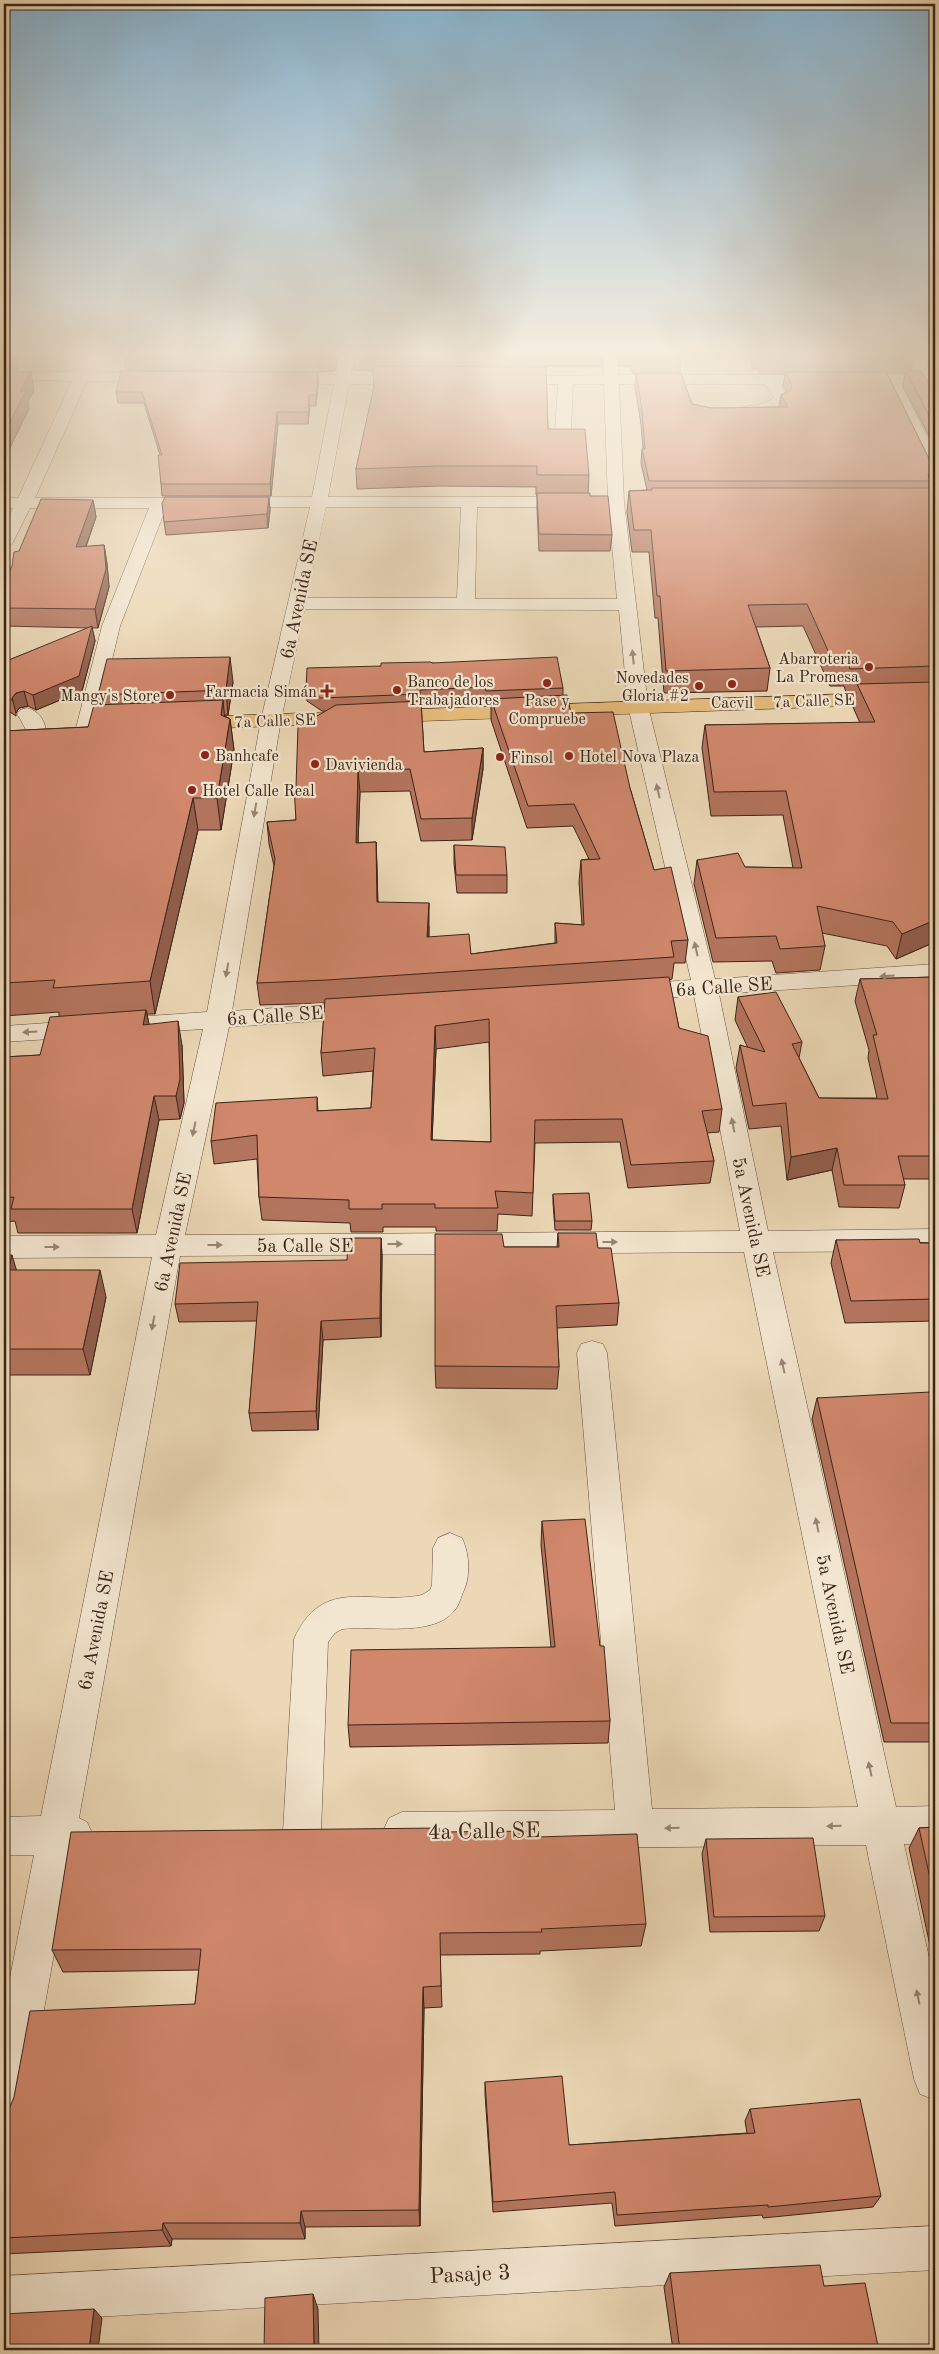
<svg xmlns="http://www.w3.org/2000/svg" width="939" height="2354" viewBox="0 0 939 2354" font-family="'Old Standard TT',serif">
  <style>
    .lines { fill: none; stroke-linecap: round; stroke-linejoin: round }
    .minor-casing { stroke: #675140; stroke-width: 1 }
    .major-casing { stroke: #3b2418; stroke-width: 1 }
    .minor { fill: #f3e6d0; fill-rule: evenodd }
    .major { fill: #e6bc7b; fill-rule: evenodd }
    .wall { fill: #b3745d; stroke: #3b2418; fill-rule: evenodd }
    .shaded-wall { fill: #925e4c; stroke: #3b2418 }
    .building { fill: #d0876c; stroke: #3b2418; fill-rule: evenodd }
    .oneway { fill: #978574 }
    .poi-dot { fill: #8f2418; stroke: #f3e6d0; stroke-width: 2 }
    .labels { text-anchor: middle; stroke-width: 4.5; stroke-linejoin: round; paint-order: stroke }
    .far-poi-label { font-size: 16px; fill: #3b2418; stroke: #f3e6d0; text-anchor: start }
    .far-street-label { font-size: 16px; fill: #3b2418; stroke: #f3e6d0 }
    .street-label { font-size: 19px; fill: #3b2418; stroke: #f3e6d0 }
    .near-street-label { font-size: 22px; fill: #3b2418; stroke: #f3e6d0 }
  </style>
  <rect width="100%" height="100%" fill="#ecd8b6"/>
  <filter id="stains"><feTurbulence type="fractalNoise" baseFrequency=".004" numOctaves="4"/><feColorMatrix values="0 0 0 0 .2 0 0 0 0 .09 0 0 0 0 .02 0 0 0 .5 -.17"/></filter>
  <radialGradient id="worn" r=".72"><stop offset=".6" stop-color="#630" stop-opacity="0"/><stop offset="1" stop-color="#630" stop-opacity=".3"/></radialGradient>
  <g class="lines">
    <defs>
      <path id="minor" d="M86,351H100L91,372L156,374L163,378L156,382L87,381L35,498L312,497L334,384L282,383L277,382L275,379L277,376L336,375L341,351H355L351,375L416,377L418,380L411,384H349L328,497H574L580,498L582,502L580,506L574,507H477L475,599H617L608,502L604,384H573L571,432L568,435H558L555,432L558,384H509L502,380L504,377L604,375L603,351H617L618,375H918L904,351H918L932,375H935V383H900L935,452V472L929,470L927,467L885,384H780L789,400C778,415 749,415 732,418L727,416L724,413L727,410L762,404L774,398L765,384H619L624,502L648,706L715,979L935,964V980L719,994L768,1231L935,1229V1251L773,1252L896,1807L935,1806V1844H904L935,1985V2100L920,2094L914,2079L866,1845L402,1850L389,1844L383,1831L389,1818L402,1812L615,1810L577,1353L581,1344L592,1341L603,1344L607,1353L652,1809L858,1807L744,1252L180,1256L79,1818L87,1822L93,1835L87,1848L72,1854L25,2115L19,2130L4,2136V2008L34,1855H4V1817L41,1816L152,1257L4,1258V1236L156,1235L203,1029L4,1042V1026L207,1012L261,720L310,507L166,508L120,626L96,728L93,732L86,734L79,732L76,728L102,626L149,508H30L13,542L10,546L4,547V526L13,508H4V498H18L72,381L4,379V371L76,372ZM326,507H461L457,598H307ZM305,609L619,610L628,706L691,980L634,984L625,986L622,992L625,998L634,1000L694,996L740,1231L185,1235L229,1027L361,1018L370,1016L373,1010L370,1004L361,1002L232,1011L281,720Z
        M27,708C39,711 44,719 46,730L43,734L36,736L29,734C24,728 22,721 17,714L20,710Z
        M450,1533L462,1538C469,1552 471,1575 464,1590C461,1597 459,1606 454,1611C433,1638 372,1625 342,1629L335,1633L328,1642L321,1832L315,1845L302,1851L289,1845L283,1832L294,1639C323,1575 369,1606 422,1595L430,1590L432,1585L433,1548L438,1538Z
        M935,2226V2270L4,2322V2276Z"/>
      <path id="major" d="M935,691V703L193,729L186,727L183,723L186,719L193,717Z"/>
    </defs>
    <use href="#minor" class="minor-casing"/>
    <use href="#major" class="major-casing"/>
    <use href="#minor" class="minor"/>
    <use href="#major" class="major"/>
  </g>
  <path class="wall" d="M124,351H340L335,371L319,372L126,370L123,353Z
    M353,351H603L602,366H546V367L548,429L589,475L588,493L612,535L610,551H539L537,509V495H536V487L439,486L357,489L356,469L374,387L373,371L354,370Z
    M617,351H681L680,373L692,404L711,408L779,407L781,395L787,392L783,386L785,374H760L757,369H753L747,351H911L914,356L911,371L933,389L932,385L934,374L933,373L926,362L924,351H935V448L903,386L905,373H887L935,471V482L934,488H935V942L896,959L887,946L822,933L825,946L820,970L776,973L772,961L713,962L694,884L697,860L745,867L793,868L783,815L711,816L702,748L705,725L860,723L853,707L856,692H846L844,686H830L803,626L756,627L770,668L767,691L664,693L658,618H655L649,552H632L627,512L629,491L647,490L641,463L642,449H643L641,424L635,387L636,374H633L631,366H619Z
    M318,373V385L316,406H310L308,424H278L271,496H162L161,484L160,455L144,403H118L116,392Z
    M269,497L270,510L268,528L166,535L164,522Z
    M93,500L96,517L86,547L104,545L107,564L109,587L98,628H92L95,641L82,691L36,710L28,706L19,708L16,713V716L4,708V662L89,628L4,626V585L19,551Z
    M432,663L563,688V696L571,713L630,788L654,870L688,940L685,963H674L672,979L669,980L679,1028L722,1109L719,1132L707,1133L714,1161L710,1183L628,1188L620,1142L535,1143L532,1216L498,1214L497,1231H436V1227H383V1232H351L350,1223L262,1220L259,1197L257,1159L214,1164L211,1141L317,1097L318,1111L371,1108L373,1071L323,1076L321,1053L325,1003L260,1005L257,983L274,866L269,844L267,822L296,820V787L325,711H322L307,701L306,688L381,666ZM484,701L486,704H491V720L527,828L573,826L589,859L581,860L579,882L582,925L555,923V943L471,954L429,937V926L378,902L376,842L358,843L360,792L410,791L421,841L472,840L483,769V748L424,752L421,703ZM489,1042L491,1142L432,1140L436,1049Z
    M233,682L228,715H225V716L230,719L234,750L221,830H198L155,1014H147L149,1024L182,1045L184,1103L180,1119L159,1120L137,1233H18L15,1221L4,1222V1057L40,1055L59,1016V1012L4,1016V731L88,727L100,705L98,695Z
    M454,845L507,875V893H457L454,863Z
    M935,977V1179H903L905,1185L899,1208L839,1207L832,1170L787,1180L781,1126L749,1129L736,1068L740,1045L748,1048L735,1020L738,997L802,1042L799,1058L819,1098H877L868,1058L869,1050L855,1001L860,979Z
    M553,1194L592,1221L591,1230H555L553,1203Z
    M558,1233L598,1248L619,1303L617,1325L557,1328L559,1367L557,1389L436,1388L435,1366L504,1247H557Z
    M381,1238L382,1256L381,1337L323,1340L318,1430L252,1431L249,1413L257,1321L179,1322L175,1304L347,1260Z
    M836,1240L935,1243V1321L845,1323L831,1263Z
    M4,1255L16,1270L106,1297L90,1375H4Z
    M817,1398L935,1409V1742H884L812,1419Z
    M542,1521L600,1646L610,1721L608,1743L350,1747L348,1725L551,1647L541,1545Z
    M935,1827V1969L909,1848L919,1828Z
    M439,1832L537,1837L646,1924L641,1946L540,1951V1954L440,1955L442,2007L424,2008L420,2226L305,2227V2239H172L171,2246L4,2254V2114L195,2004L199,1970L63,1972L52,1950Z
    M706,1839L825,1916L819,1931L710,1932L702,1854Z
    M485,2082L569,2145L747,2133L745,2121L750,2109L881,2196L873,2207L763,2218L762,2215L615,2226L612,2203L493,2212L485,2094Z
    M670,2273L824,2286L878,2346L874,2350H673L664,2287Z"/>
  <path class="shaded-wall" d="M14,351H19L17,369L14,370L16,381L12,372L4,371V353Z
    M334,351H340L335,371L319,372L318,355Z
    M31,372L34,390L28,402L29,409L4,460V434L20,391Z
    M318,373V385L316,406V395Z
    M309,395L310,406L308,424V412Z
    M277,412L278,424L271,496L270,484Z
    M269,497L270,510L268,528L267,514Z
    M93,500L96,517L79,565L76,547Z
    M104,545L107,564L109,587L98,628L95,609Z
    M92,626L95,641L82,691L36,710L33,695Z
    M230,657L233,682L228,715L226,690Z
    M24,691L28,706L19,708L16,713L12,698L16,693Z
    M223,700L226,731L221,715Z
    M230,719L234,750L221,830L217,798Z
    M483,748V769L472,840V818Z
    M358,771L360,792L357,865L356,843Z
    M193,798L198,830L155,1014L150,981Z
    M376,842L377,865L378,924L377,902Z
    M429,903V926L428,960L427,937Z
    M935,920V942L896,959L902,934Z
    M146,1010L151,1034L143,1025Z
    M178,1021L182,1045L184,1103L180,1119L176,1096Z
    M435,1026L436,1049L431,1163V1140Z
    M154,1096L159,1120L137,1233L132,1209Z
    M837,1148L832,1170L787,1180L791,1157Z
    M381,1238L382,1256L381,1337L380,1318Z
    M12,1255L20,1282L8,1270Z
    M100,1270L106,1297L90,1375L83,1349Z
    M321,1321L323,1340L318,1430L316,1411Z
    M423,1987L424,2008L420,2226L419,2210Z
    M301,2211L305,2227V2239L300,2223Z
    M163,2223L172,2239L171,2246L162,2230Z
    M313,2294L318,2309L319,2350H314Z
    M94,2309L102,2318L98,2350H89Z"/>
  <path class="building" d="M4,351H14V352L4,353Z
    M124,351H334V353L318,355L123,353Z
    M353,351H546V356L353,353Z
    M633,351H681V356L634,357Z
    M755,351H911L914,356H762L759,351Z
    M931,351H935V357Z
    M4,363H13L12,372H31L20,391H26L4,434Z
    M373,366L546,367L548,429H585L589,475H537V466H439L356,469L374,386Z
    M121,371L318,373L316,395H309L308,412H277L270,484H161L158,455H162L142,392H116Z
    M906,371H921L935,392V427Z
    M785,372H886L935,471V474H928L930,481H649L642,449H645L642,410L636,373H681L692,404L711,408L788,407L781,395L790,391L792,385Z
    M652,488H935V666L850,669L848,663L834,664L807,604L748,605L770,668L666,671L660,596H657L651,530H634L629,491L652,490Z
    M537,493H590V496H608L612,535L539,534Z
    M165,497H269L267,514L164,522L162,503Z
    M41,499L93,500L76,547L104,545L106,569L95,609L4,608V585L12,566L14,552L19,551Z
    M92,626L79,676L33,695L24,691L16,693L12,698L13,701L4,695V662Z
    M230,657L226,690L98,695L107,659Z
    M557,657L563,688L486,691L485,687L420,690V694L321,698L306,688L307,668L381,666V663L431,662L432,663Z
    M935,682V920L902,934L893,922L817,906L825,946L780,949L776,936L716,938L697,860L738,853L745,867L802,868L786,791L714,792L705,725L875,722L857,684Z
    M567,695L571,713L613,712L630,788L654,870L671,867L688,940L671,941L674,957L327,980L257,983L275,859L267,822L296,820L294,787H296L298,727L336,705L421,701L424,752L483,748L472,818L421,819L410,769L358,771L356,843L376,842L377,902L429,903L427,937L469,934L471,954L557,943L555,923L584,925L581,860L600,859L574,804L528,806L491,699Z
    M223,700L221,715L230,719L217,798H193L150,981L53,988L55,980L4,983V731L88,727L94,705Z
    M454,845L505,847L507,875H456Z
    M669,977L679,1028L708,1036L722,1109L702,1111L714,1161L631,1165L622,1119L535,1120L533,1193L495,1191L498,1208H435V1204H382V1209H349V1200L259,1197L257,1135L211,1141L216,1103L317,1097V1111L371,1108L375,1048L321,1053L325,999ZM489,1019L491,1142L431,1140L435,1026Z
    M935,977V1156H898L905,1185H844L837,1148L791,1157L786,1103L753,1106L740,1045L765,1052L738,997L776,992L802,1042L792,1044L819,1098L888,1099L873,1035H877L860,979Z
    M146,1010L143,1025L178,1021L180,1079L176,1096H154L132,1209H11L14,1197L4,1198V1057L40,1055L50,1017Z
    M589,1193L592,1221H555L553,1194Z
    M558,1233H596L598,1248H611L619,1303L556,1306L559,1367L435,1366V1234H502L504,1247H559Z
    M348,1238H381L380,1318L321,1321L316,1411L249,1413L258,1302L175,1304L180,1263L347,1260Z
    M919,1239L920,1243H935V1299L851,1301L836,1240Z
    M4,1255H12L8,1270H100L83,1349H4Z
    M930,1392L935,1409V1723H891L817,1398Z
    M585,1519L600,1646H604L610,1721L348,1725L351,1650L555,1647L542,1521Z
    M935,1827V1901L919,1828Z
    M439,1828V1832L537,1831V1837L637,1834L646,1924L541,1929L542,1932L440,1933L441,1986L423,1987L419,2210L301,2211L300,2223H163L162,2230L4,2238V2114L8,2112L14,2097L30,2011L195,2004L201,1949L52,1950L71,1832Z
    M813,1838L825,1916L714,1917L706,1839Z
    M562,2076L569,2145L755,2133L750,2109L860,2099L881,2196L768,2207V2205L617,2215L615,2192L493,2202L485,2082Z
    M820,2265L824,2286L865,2283L878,2346L862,2348V2350H680L670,2273Z
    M313,2294L314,2350H264L265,2298Z
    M94,2309L89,2350H4V2314Z"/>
  <defs><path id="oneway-solid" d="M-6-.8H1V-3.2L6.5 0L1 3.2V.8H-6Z" transform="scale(1.25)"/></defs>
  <g class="oneway">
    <use href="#oneway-solid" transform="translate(633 657) rotate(-96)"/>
    <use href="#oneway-solid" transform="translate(658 791) rotate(-103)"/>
    <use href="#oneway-solid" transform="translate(255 810) rotate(100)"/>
    <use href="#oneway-solid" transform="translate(696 949) rotate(-103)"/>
    <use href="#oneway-solid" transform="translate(227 970) rotate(100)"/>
    <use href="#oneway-solid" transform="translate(887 976) rotate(176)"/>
    <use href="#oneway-solid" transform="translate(30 1032) rotate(176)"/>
    <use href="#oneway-solid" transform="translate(733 1125) rotate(-101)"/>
    <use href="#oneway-solid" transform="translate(194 1129) rotate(102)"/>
    <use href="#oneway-solid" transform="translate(610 1242)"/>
    <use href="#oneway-solid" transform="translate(395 1244)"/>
    <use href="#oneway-solid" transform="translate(215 1245)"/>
    <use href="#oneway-solid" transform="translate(52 1247)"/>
    <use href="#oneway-solid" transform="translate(153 1323) rotate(101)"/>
    <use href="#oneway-solid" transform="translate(783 1366) rotate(-102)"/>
    <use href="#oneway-solid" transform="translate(817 1525) rotate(-102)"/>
    <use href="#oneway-solid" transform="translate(870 1769) rotate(-102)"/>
    <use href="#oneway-solid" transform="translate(834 1826) rotate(179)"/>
    <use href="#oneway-solid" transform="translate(672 1828) rotate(179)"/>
    <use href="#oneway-solid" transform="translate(918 1997) rotate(-102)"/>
  </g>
  <linearGradient id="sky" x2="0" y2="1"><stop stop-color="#88b6d3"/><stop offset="0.52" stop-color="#f6edde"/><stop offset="1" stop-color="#f6edde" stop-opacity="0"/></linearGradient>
  <rect width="939" height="680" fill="url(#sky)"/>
  <g class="poi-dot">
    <circle cx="869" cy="667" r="5"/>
    <circle cx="547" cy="683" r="5"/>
    <circle cx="732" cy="684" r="5"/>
    <circle cx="699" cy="686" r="5"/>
    <circle cx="397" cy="690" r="5"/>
    <path d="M324.5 683.5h5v5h5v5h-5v5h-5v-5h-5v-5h5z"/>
    <circle cx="170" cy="695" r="5"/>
    <circle cx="205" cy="755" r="5"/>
    <circle cx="569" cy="756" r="5"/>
    <circle cx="500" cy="757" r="5"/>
    <circle cx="315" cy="764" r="5"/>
    <circle cx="192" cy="790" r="5"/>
  </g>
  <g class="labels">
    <g class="far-poi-label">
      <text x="859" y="664" text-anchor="end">Abarroteria<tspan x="859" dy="18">La Promesa</tspan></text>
      <text x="689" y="683" text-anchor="end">Novedades<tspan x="689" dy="18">Gloria #2</tspan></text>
      <text x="407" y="687">Banco de los<tspan x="407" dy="18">Trabajadores</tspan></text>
      <text x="317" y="697" text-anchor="end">Farmacia Simán</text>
      <text x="160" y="701" text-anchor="end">Mangy's Store</text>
      <text x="547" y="706" text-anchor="middle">Pase y<tspan x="547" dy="18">Compruebe</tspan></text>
      <text x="732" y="708" text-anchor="middle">Cacvil</text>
      <text x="215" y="761">Banhcafe</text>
      <text x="579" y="762">Hotel Nova Plaza</text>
      <text x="510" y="763">Finsol</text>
      <text x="325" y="770">Davivienda</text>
      <text x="202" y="796">Hotel Calle Real</text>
    </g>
    <g class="far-street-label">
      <text transform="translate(814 700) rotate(-2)" y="6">7a Calle SE</text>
      <text transform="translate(275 720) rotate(-2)" y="6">7a Calle SE</text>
    </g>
    <g class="street-label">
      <text transform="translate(298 599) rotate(-78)" y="7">6a Avenida SE</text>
      <text transform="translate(724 986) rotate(-4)" y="7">6a Calle SE</text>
      <text transform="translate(275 1015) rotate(-4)" y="7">6a Calle SE</text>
      <text transform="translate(752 1217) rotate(78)" y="7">5a Avenida SE</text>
      <text transform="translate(172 1232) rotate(-78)" y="7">6a Avenida SE</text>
      <text x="305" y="1252">5a Calle SE</text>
      <text transform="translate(836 1614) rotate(78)" y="7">5a Avenida SE</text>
      <text transform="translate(95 1630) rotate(-79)" y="7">6a Avenida SE</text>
    </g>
    <g class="near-street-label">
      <text transform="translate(484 1830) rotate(-1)" y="8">4a Calle SE</text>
      <text transform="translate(470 2273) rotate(-3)" y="8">Pasaje 3</text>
    </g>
  </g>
  <rect width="939" height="2354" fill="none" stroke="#ecd8b6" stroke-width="20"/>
  <rect x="5" y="5" width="929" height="2344" fill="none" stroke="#3b2418" stroke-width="2.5"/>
  <rect x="10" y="10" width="919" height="2334" fill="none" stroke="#3b2418"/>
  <rect width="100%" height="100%" filter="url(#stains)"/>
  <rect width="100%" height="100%" fill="url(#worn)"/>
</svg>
